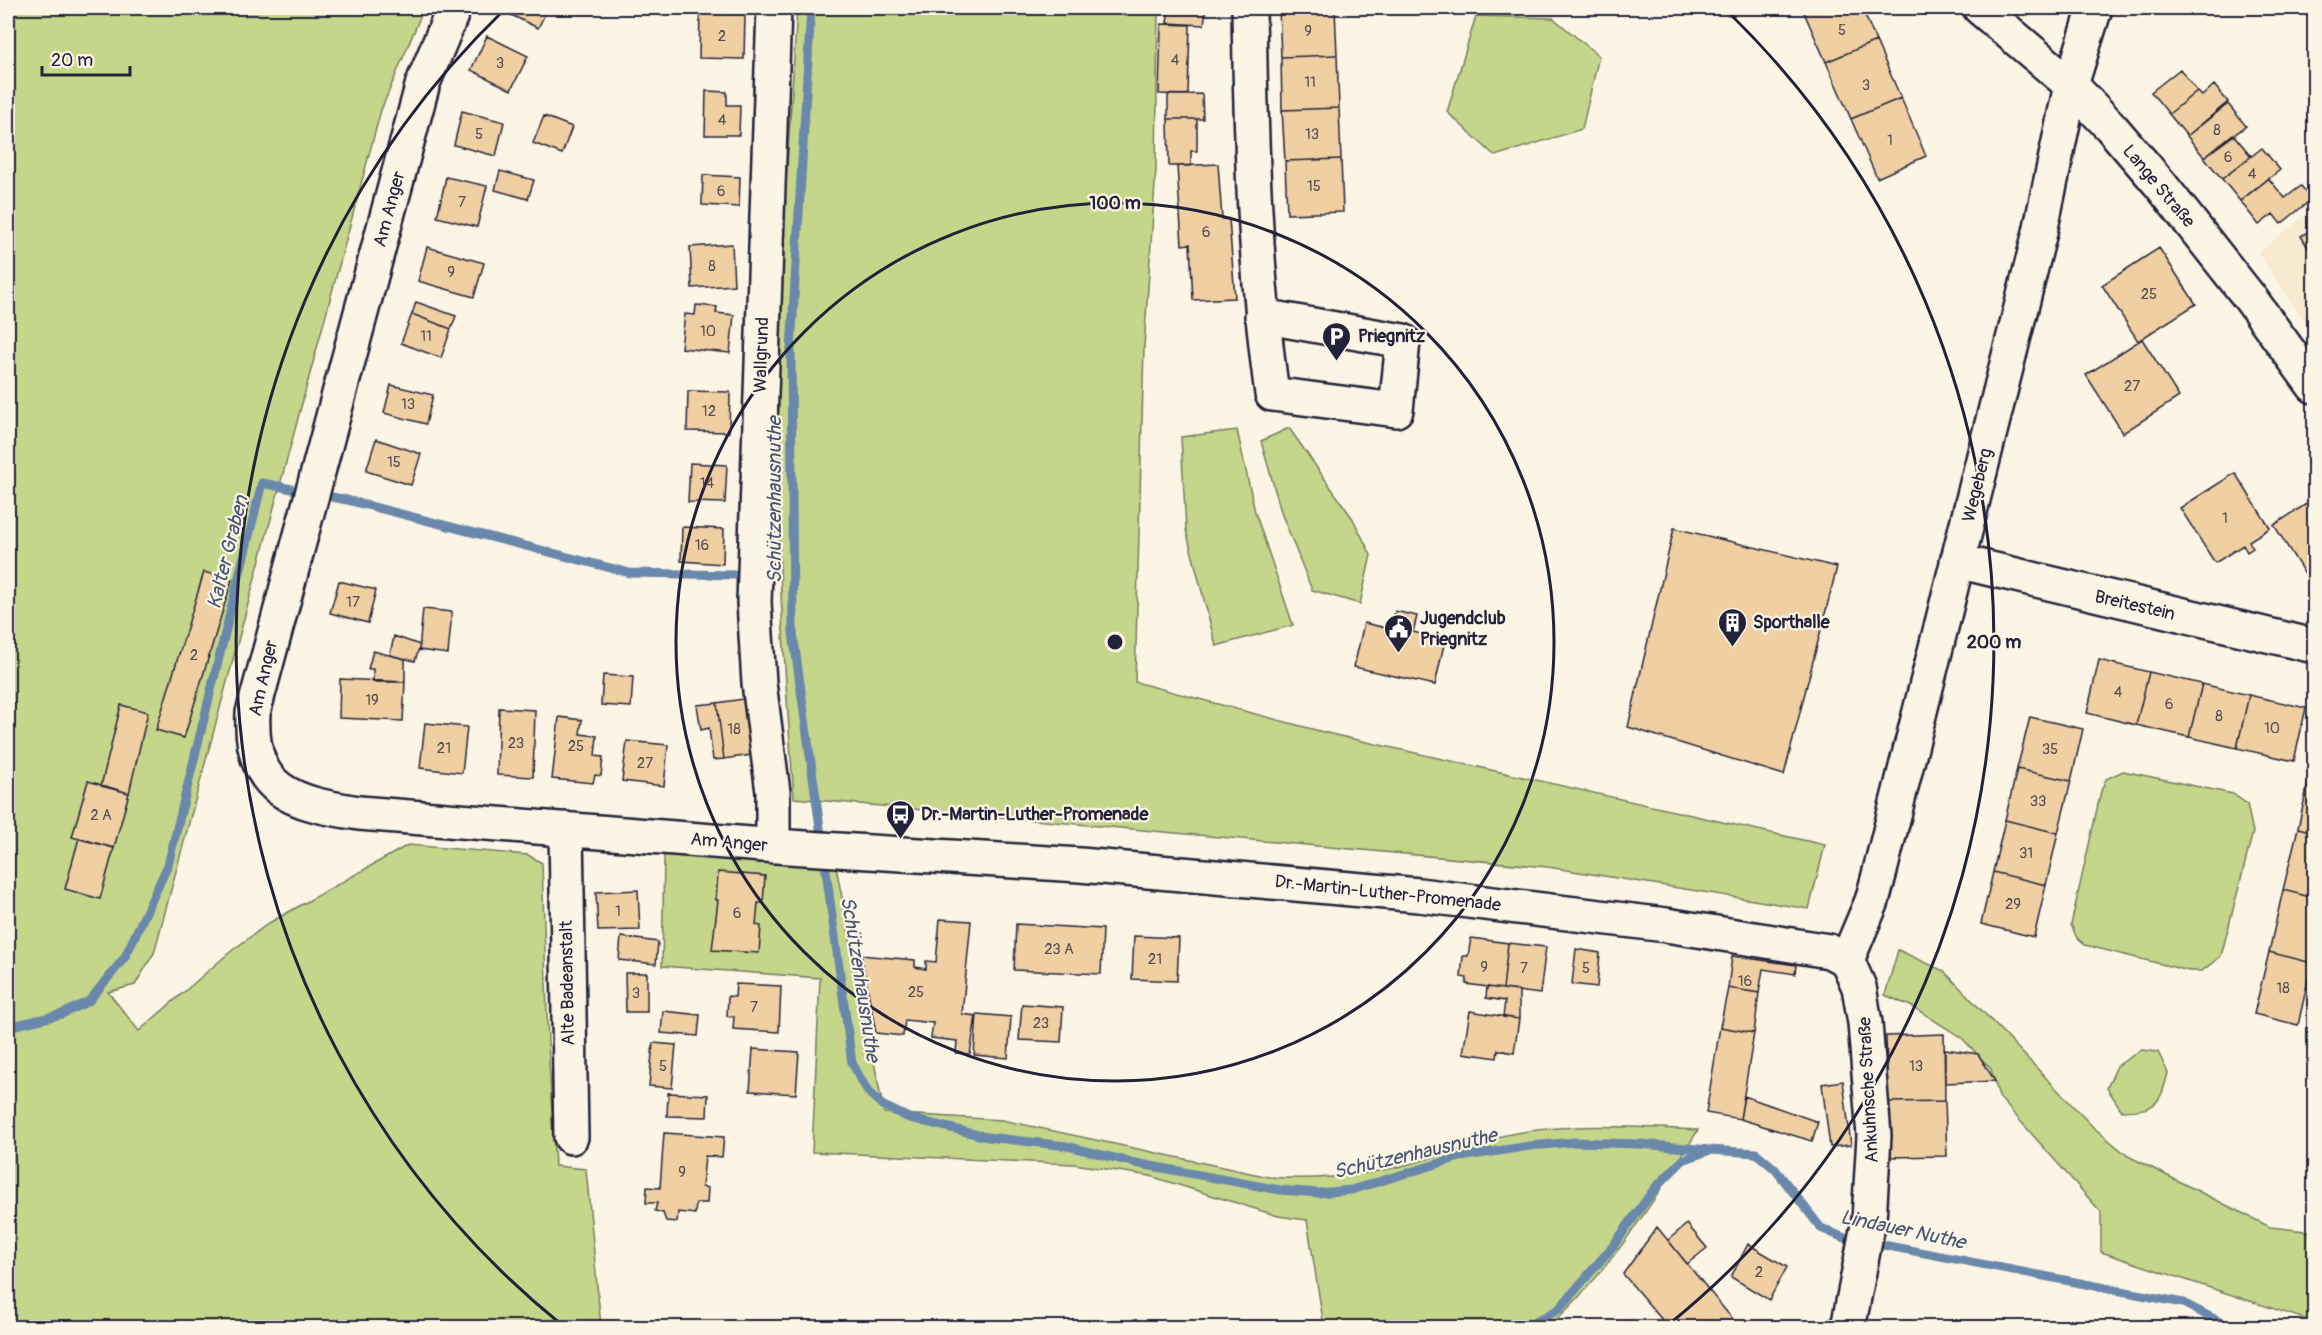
<svg xmlns="http://www.w3.org/2000/svg" width="2322" height="1335" viewBox="0 0 2322 1335" font-family="Pangolin,sans-serif">
  <style>
    .built { fill: #f8ead1 }
    .green { fill: #c5d68a; stroke: #747c62; stroke-width: 1.5 }
    .lines { fill: none; stroke-linecap: round; stroke-linejoin: round }
    .stream { stroke: #6988ab; stroke-width: 9 }
    .building { fill: #f0cfa2; stroke: #22223b; stroke-width: 1.5 }
    .minor-casing { stroke: #22223b; stroke-width: 38 }
    .minor { stroke: #fcf5e5; stroke-width: 33 }
    .ring { fill: none; stroke: #22223b; stroke-width: 3 }
    .labels { text-anchor: middle; stroke-width: 4.5; stroke-linejoin: round; paint-order: stroke }
    .number-label { font-size: 15px; fill: #564d55 }
    .street-label { font-size: 18px; fill: #22223b; stroke: #fcf5e5 }
    .poi-label { font-size: 18px; font-weight: bold; fill: #22223b; stroke: #fcf5e5; text-anchor: start }
    .water-label { font-size: 20px; font-style: italic; fill: #465573; stroke: #fcf5e5 }
    .centre { fill: #22223b; stroke: #fcf5e5; stroke-width: 3 }
    .ring-label { font-size: 18px; text-anchor: middle; font-weight: bold; fill: #22223b; stroke: #fcf5e5; stroke-width: 4.5; stroke-linejoin: round; paint-order: stroke }
  </style>
  <rect width="100%" height="100%" fill="#fcf5e5"/>
  <filter id="ink" filterUnits="userSpaceOnUse"><feTurbulence type="fractalNoise" baseFrequency=".0167" numOctaves="2"/><feDisplacementMap in="SourceGraphic" scale="12" xChannelSelector="R" yChannelSelector="G"/><feConvolveMatrix kernelMatrix="1 2 1 2 8 2 1 2 1" color-interpolation-filters="sRGB"/></filter>
  <g filter="url(#ink)">
    <path class="built" d="M2314,208V336L2258,253Z"/>
    <path class="green" d="M8,8H424L381,110L154,953L135,985L108,992L139,1031L230,952L269,923L408,845L528,855L542,863L548,1042L555,1166L586,1169L601,1327H8Z
      M797,8H1158L1156,169L1144,347L1135,682L1331,734L1825,845L1809,909L1548,867L794,798C785,677 777,556 777,435C776,292 789,150 797,8Z
      M1476,16L1553,18L1599,56L1582,129L1495,156L1447,112Z
      M1289,428L1353,519L1371,555L1360,604L1312,590L1282,515L1261,441Z
      M1237,430L1255,512L1293,625L1216,646L1186,530L1181,437Z
      M2123,771L2233,794L2247,804L2253,832L2221,956L2202,971H2189L2085,945L2077,938L2071,925L2101,791L2106,779Z
      M664,855L836,867L884,1113L1002,1120L1269,1177C1322,1181 1375,1175 1427,1159C1449,1152 1471,1144 1493,1138C1559,1121 1631,1127 1698,1130C1665,1183 1633,1235 1592,1282C1577,1299 1564,1315 1545,1327H1324L1307,1220L1278,1216L1150,1176L1074,1164L812,1152L820,978L662,966Z
      M1898,950L1944,971L2093,1127L2128,1156L2270,1227L2314,1232V1322L2101,1252V1212L1999,1097L1991,1069L1962,1038L1915,1008L1885,995Z
      M2141,1050L2158,1052L2168,1073C2160,1105 2156,1110 2122,1111L2107,1088L2117,1066Z"/>
    <g class="lines">
      <path class="stream" d="M811,8L791,349L793,633L822,842
        M824,856L852,1063L868,1092L882,1105L909,1118L987,1137L1067,1146L1135,1163L1280,1190L1319,1193L1351,1190L1460,1157L1530,1146L1575,1142L1640,1144L1710,1150
        M8,1027L62,1014L89,1001L125,957L168,865L262,483L347,500L630,573L738,575
        M1525,1328L1559,1309L1613,1246L1655,1188L1683,1160L1710,1150L1756,1153L1775,1169L1821,1228L1842,1237L2183,1303L2232,1328"/>
    </g>
    <path class="building" d="M504,8H548L538,28L503,11Z
      M700,8H721V13H700Z
      M1169,8H1206L1204,25L1167,23Z
      M1279,8H1335L1337,55L1281,57Z
      M1802,8H1862L1876,41L1826,62Z
      M700,13L745,14L744,59L699,58Z
      M1161,24L1190,25L1188,95L1159,94Z
      M487,36L528,56L511,90L471,70Z
      M1876,41L1901,98L1851,119L1826,62Z
      M1337,55L1339,108L1282,110L1281,57Z
      M2180,69L2197,91L2169,114L2151,92Z
      M2214,85L2228,102L2187,136L2169,114L2197,91L2202,96Z
      M706,91L727,92V105H740L739,135H705Z
      M1202,94L1203,119H1168V95Z
      M1901,98L1926,156L1877,178L1851,119Z
      M2228,104L2246,126L2204,157L2187,136Z
      M1339,108L1341,159L1285,161L1282,110Z
      M462,111L504,122L496,156L454,145Z
      M544,116L572,127L562,154L533,143Z
      M1168,119H1197V151H1191V166H1169Z
      M2233,134L2251,156L2222,179L2204,157Z
      M2262,148L2280,170L2240,201L2222,179Z
      M1341,159L1343,212L1287,214L1285,161Z
      M1218,164L1222,219H1229L1235,298L1193,300L1190,244L1182,245L1177,166Z
      M500,171L534,180L528,199L495,190Z
      M703,175L740,177L739,207L702,205Z
      M446,177L487,186L477,227L437,217Z
      M2268,178L2285,198L2301,186L2312,199L2281,224L2273,214L2259,225L2240,201Z
      M2314,228V258L2301,236Z
      M732,244L734,285L692,288L690,247Z
      M427,247L484,263L474,297L418,281Z
      M2159,248L2196,304L2138,341L2102,285Z
      M416,302L456,316L451,329L412,314Z
      M696,305L717,307L716,313L734,315L730,353L681,348L685,314L695,315Z
      M412,314L451,329L441,358L401,343Z
      M2142,339L2179,397L2123,433L2086,375Z
      M391,385L433,395L426,424L384,413Z
      M688,391L730,392L729,432L687,431Z
      M376,439L421,454L411,485L366,471Z
      M690,463L727,465L725,503L688,502Z
      M2235,473L2270,528L2249,541L2253,548L2247,552L2243,545L2215,563L2180,508Z
      M2314,499V577L2309,581L2274,525Z
      M682,527L724,529L723,564L681,561Z
      M1674,528L1837,567L1784,775L1628,727Z
      M204,572L232,580L184,738L156,730Z
      M339,581L376,590L368,623L330,613Z
      M423,609L452,612L448,654L419,650Z
      M1395,611L1417,616L1413,632L1445,640L1435,685L1354,667L1364,623L1391,629Z
      M394,636L420,645L415,661L390,655Z
      M373,651L405,659V682H373V669H368Z
      M2099,660L2149,672L2136,725L2087,713Z
      M2149,672L2202,684L2189,737L2136,725Z
      M603,675L633,677L631,707L601,705Z
      M340,679L405,682L403,721L339,718Z
      M2202,684L2249,695L2237,748L2189,737Z
      M2249,695L2306,708L2294,761L2237,748Z
      M743,699L751,755L724,759L717,703Z
      M717,703L724,759L713,760L709,728L701,730L697,705Z
      M121,705L148,712L129,793L101,786Z
      M499,708L535,710L533,777L497,775Z
      M559,717L582,720L580,734L597,736L595,756L603,757L601,776L595,775L593,783L552,779Z
      M2030,717L2083,729L2071,781L2017,769Z
      M425,723L467,727L462,773L420,768Z
      M627,741L668,745L664,786L622,781Z
      M2312,766H2314V832L2298,828Z
      M2017,769L2071,781L2058,833L2005,820Z
      M88,781L129,793L114,848L72,837Z
      M2005,820L2058,833L2046,885L1993,872Z
      M2298,828L2314,832V898L2283,890Z
      M79,838L114,848L100,899L65,889Z
      M718,872L765,876L763,903H758L756,925L761,926L759,953L712,950L718,900H716Z
      M1993,872L2046,885L2034,937L1981,924Z
      M638,890L640,930L598,931L596,892Z
      M2283,890L2314,898L2312,963L2269,952Z
      M940,919L971,921L962,1014L976,1016L970,1054L956,1053L957,1041L931,1038L933,1023L905,1020L903,1036L876,1033L861,955L915,960V967L926,969V961L936,962Z
      M1016,924L1103,929L1101,974L1014,970Z
      M1134,936L1179,938L1177,981L1132,979Z
      M621,937L658,942L656,964L619,960Z
      M1471,938L1508,943L1503,989L1466,984L1467,978L1461,977L1463,956H1468Z
      M1508,943L1546,947L1540,994L1503,989Z
      M1576,949L1600,953L1597,987L1572,984Z
      M2269,952L2312,963L2298,1025L2254,1014Z
      M1732,956L1796,965L1795,974L1763,969L1759,993L1728,988Z
      M625,973H647V1012H626Z
      M736,984L781,986L779,1032L733,1029L734,1017L727,1016L728,996L735,997Z
      M1487,987L1519,991V1019L1503,1017L1505,1001L1486,998Z
      M1728,988L1759,993L1754,1033L1720,1027Z
      M1022,1004L1063,1007L1061,1042L1019,1040Z
      M663,1011L700,1015L698,1036L661,1033Z
      M1470,1011L1519,1019L1514,1053L1498,1050L1497,1058L1463,1053Z
      M977,1014L1011,1017L1008,1058L974,1055Z
      M1720,1027L1754,1033L1740,1119L1706,1113Z
      M1944,1034L1945,1101L1888,1102L1886,1036Z
      M653,1043L676,1045L672,1088L649,1086Z
      M753,1049L799,1052L796,1094L750,1091Z
      M1945,1049L1978,1054L1995,1081L1945,1083Z
      M1843,1081L1851,1145L1830,1147L1822,1084Z
      M668,1093L708,1095L707,1117L667,1116Z
      M1744,1096L1818,1122L1812,1141L1740,1119Z
      M1945,1101L1947,1156L1889,1157L1888,1102Z
      M664,1133L724,1137L722,1157L705,1156L702,1187L708,1188L707,1203H696L695,1214L678,1212L677,1222L666,1221L663,1213L655,1211L657,1203H646L647,1187L660,1188Z
      M1687,1224L1707,1248L1687,1264L1668,1240Z
      M1657,1227L1735,1322L1732,1328H1669L1623,1274Z
      M1748,1244L1787,1267L1769,1300L1731,1277Z"/>
    <g class="lines">
      <defs>
        <path id="minor" d="M454,8L423,83L253,713C249,792 293,803 359,813L789,847L1080,865L1419,895L1666,925L1829,951L1847,960
          M1249,8C1251,138 1254,264 1272,394L1396,410L1403,341L1262,316
          M1980,8L2071,85L2111,127L2160,184L2250,298L2314,386
          M1957,561L2314,646
          M566,829L571,1137
          M773,846V792L759,683L754,602L774,8
          M1847,960L1872,901L1878,879L2040,232L2071,85L2095,8
          M1847,960L1859,987L1865,1023L1874,1136L1869,1220L1848,1328"/>
      </defs>
      <use href="#minor" class="minor-casing"/>
      <use href="#minor" class="minor"/>
    </g>
  </g>
  <g class="ring">
    <circle cx="1115" cy="642" r="439"/>
    <path d="M562 1325A879 879 0 0 1 504 10M1726 10A879 879 0 0 1 1668 1325"/>
  </g>
  <defs>
    <symbol id="parking-pin" viewBox="-11 -11 22 30"><path d="M0 17L-7.5 6A9.5 9.5 0 1 1 7.5 6Z" fill="#22223b" stroke="#fcf5e5"/><path d="M-3.5-5.5H1a3.5 3.5 0 0 1 0 7H-1V5.5H-3.5ZM-1-3.4V-.6H.8a1.4 1.4 0 0 0 0-2.8Z" fill="#fff"/></symbol>
    <symbol id="building-pin" viewBox="-11 -11 22 30"><path d="M0 17L-7.5 6A9.5 9.5 0 1 1 7.5 6Z" fill="#22223b" stroke="#fcf5e5"/><path d="M-4-6H4V6H1V3H-1V6H-4ZM-2.5-4.3h1.7v1.8h-1.7ZM.8-4.3h1.7v1.8H.8ZM-2.5-1h1.7V.8h-1.7ZM.8-1h1.7V.8H.8Z" fill="#fff"/></symbol>
    <symbol id="civic-pin" viewBox="-11 -11 22 30"><path d="M0 17L-7.5 6A9.5 9.5 0 1 1 7.5 6Z" fill="#22223b" stroke="#fcf5e5"/><path d="M-.6-6.5H3V-4.5H.6V-3L4-1V1h2V6H-6V1h2V-1L-.6-3ZM-1.2 2.5V6h2.4V2.5Z" fill="#fff"/></symbol>
    <symbol id="bus-pin" viewBox="-11 -11 22 30"><path d="M0 17L-7.5 6A9.5 9.5 0 1 1 7.5 6Z" fill="#22223b" stroke="#fcf5e5"/><path d="M-5-6H5V4H4V6H2V4H-2V6H-4V4H-5ZM-3.5-4V0h7V-4ZM-3.5 1.2v1.5H-2V1.2ZM2 1.2v1.5H3.5V1.2Z" fill="#fff"/></symbol>
  </defs>
  <g fill-rule="evenodd">
    <use href="#parking-pin" x="1320" y="320" width="33" height="45"/>
    <use href="#building-pin" x="1716" y="606" width="33" height="45"/>
    <use href="#civic-pin" x="1382" y="612" width="33" height="45"/>
    <use href="#bus-pin" x="884" y="798" width="33" height="45"/>
  </g>
  <g class="labels">
    <g class="number-label">
      <text x="1842" y="35">5</text>
      <text x="1308" y="36">9</text>
      <text x="722" y="41">2</text>
      <text x="1175" y="65">4</text>
      <text x="500" y="68">3</text>
      <text x="1310" y="87">11</text>
      <text x="1866" y="90">3</text>
      <text x="722" y="125">4</text>
      <text x="2217" y="135">8</text>
      <text x="479" y="139">5</text>
      <text x="1312" y="139">13</text>
      <text x="1890" y="145">1</text>
      <text x="2228" y="162">6</text>
      <text x="2252" y="179">4</text>
      <text x="1314" y="191">15</text>
      <text x="721" y="196">6</text>
      <text x="462" y="207">7</text>
      <text x="1206" y="237">6</text>
      <text x="712" y="271">8</text>
      <text x="451" y="277">9</text>
      <text x="2149" y="299">25</text>
      <text x="708" y="336">10</text>
      <text x="426" y="341">11</text>
      <text x="2132" y="391">27</text>
      <text x="408" y="409">13</text>
      <text x="709" y="416">12</text>
      <text x="394" y="467">15</text>
      <text x="707" y="488">14</text>
      <text x="2225" y="523">1</text>
      <text x="702" y="550">16</text>
      <text x="353" y="607">17</text>
      <text x="194" y="660">2</text>
      <text x="2118" y="697">4</text>
      <text x="372" y="705">19</text>
      <text x="2169" y="709">6</text>
      <text x="2219" y="721">8</text>
      <text x="2272" y="733">10</text>
      <text x="734" y="734">18</text>
      <text x="516" y="748">23</text>
      <text x="576" y="751">25</text>
      <text x="444" y="753">21</text>
      <text x="2050" y="754">35</text>
      <text x="645" y="768">27</text>
      <text x="2038" y="806">33</text>
      <text x="101" y="820">2 A</text>
      <text x="2026" y="858">31</text>
      <text x="2013" y="909">29</text>
      <text x="618" y="916">1</text>
      <text x="737" y="918">6</text>
      <text x="1059" y="954">23 A</text>
      <text x="1155" y="964">21</text>
      <text x="1484" y="972">9</text>
      <text x="1524" y="973">7</text>
      <text x="1586" y="973">5</text>
      <text x="1745" y="986">16</text>
      <text x="2283" y="993">18</text>
      <text x="916" y="997">25</text>
      <text x="636" y="998">3</text>
      <text x="754" y="1012">7</text>
      <text x="1041" y="1028">23</text>
      <text x="663" y="1071">5</text>
      <text x="1916" y="1071">13</text>
      <text x="682" y="1177">9</text>
      <text x="1759" y="1277">2</text>
    </g>
    <g class="street-label">
      <text transform="translate(2159 186) rotate(50)" y="6">Lange Straße</text>
      <text transform="translate(389 209) rotate(-75)" y="6">Am Anger</text>
      <text transform="translate(761 355) rotate(-88)" y="6">Wallgrund</text>
      <text transform="translate(1977 485) rotate(-76)" y="6">Wegeberg</text>
      <text transform="translate(2135 605) rotate(13)" y="6">Breitestein</text>
      <text transform="translate(263 678) rotate(-77)" y="6">Am Anger</text>
      <text transform="translate(729 842) rotate(5)" y="6">Am Anger</text>
      <text transform="translate(1388 893) rotate(6)" y="6">Dr.-Martin-Luther-Promenade</text>
      <text transform="translate(567 983) rotate(-91)" y="6">Alte Badeanstalt</text>
      <text transform="translate(1868 1090) rotate(-93)" y="6">Ankuhnsche Straße</text>
    </g>
    <g class="poi-label">
      <text x="1358" y="342">Priegnitz</text>
      <text x="1420" y="624">Jugendclub<tspan x="1420" dy="21">Priegnitz</tspan></text>
      <text x="1753" y="628">Sporthalle</text>
      <text x="921" y="820">Dr.-Martin-Luther-Promenade</text>
    </g>
    <g class="water-label">
      <text transform="translate(774 500) rotate(-90)" y="7">Schützenhausnuthe</text>
      <text transform="translate(227 552) rotate(-76)" y="7">Kalter Graben</text>
      <text transform="translate(861 979) rotate(81)" y="7">Schützenhausnuthe</text>
      <text transform="translate(1415 1153) rotate(-13)" y="7">Schützenhausnuthe</text>
      <text transform="translate(1903 1229) rotate(12)" y="7">Lindauer Nuthe</text>
    </g>
  </g>
  <circle cx="1115" cy="642" r="9" class="centre"/>
  <g class="ring-label">
    <text x="1115" y="209">100 m</text>
    <text x="1994" y="648">200 m</text>
  </g>
  <rect width="2322" height="1335" fill="none" stroke="#fcf5e5" stroke-width="30"/>
  <rect x="15" y="15" width="2292" height="1305" fill="none" stroke="#22223b" stroke-width="2" filter="url(#ink)"/>
  <path d="M42 66v9h88v-9" fill="none" stroke="#22223b" stroke-width="3"/>
  <text x="51" y="66" font-size="18" fill="#22223b" stroke="#fcf5e5" stroke-width="4.5" paint-order="stroke">20 m</text>
</svg>
